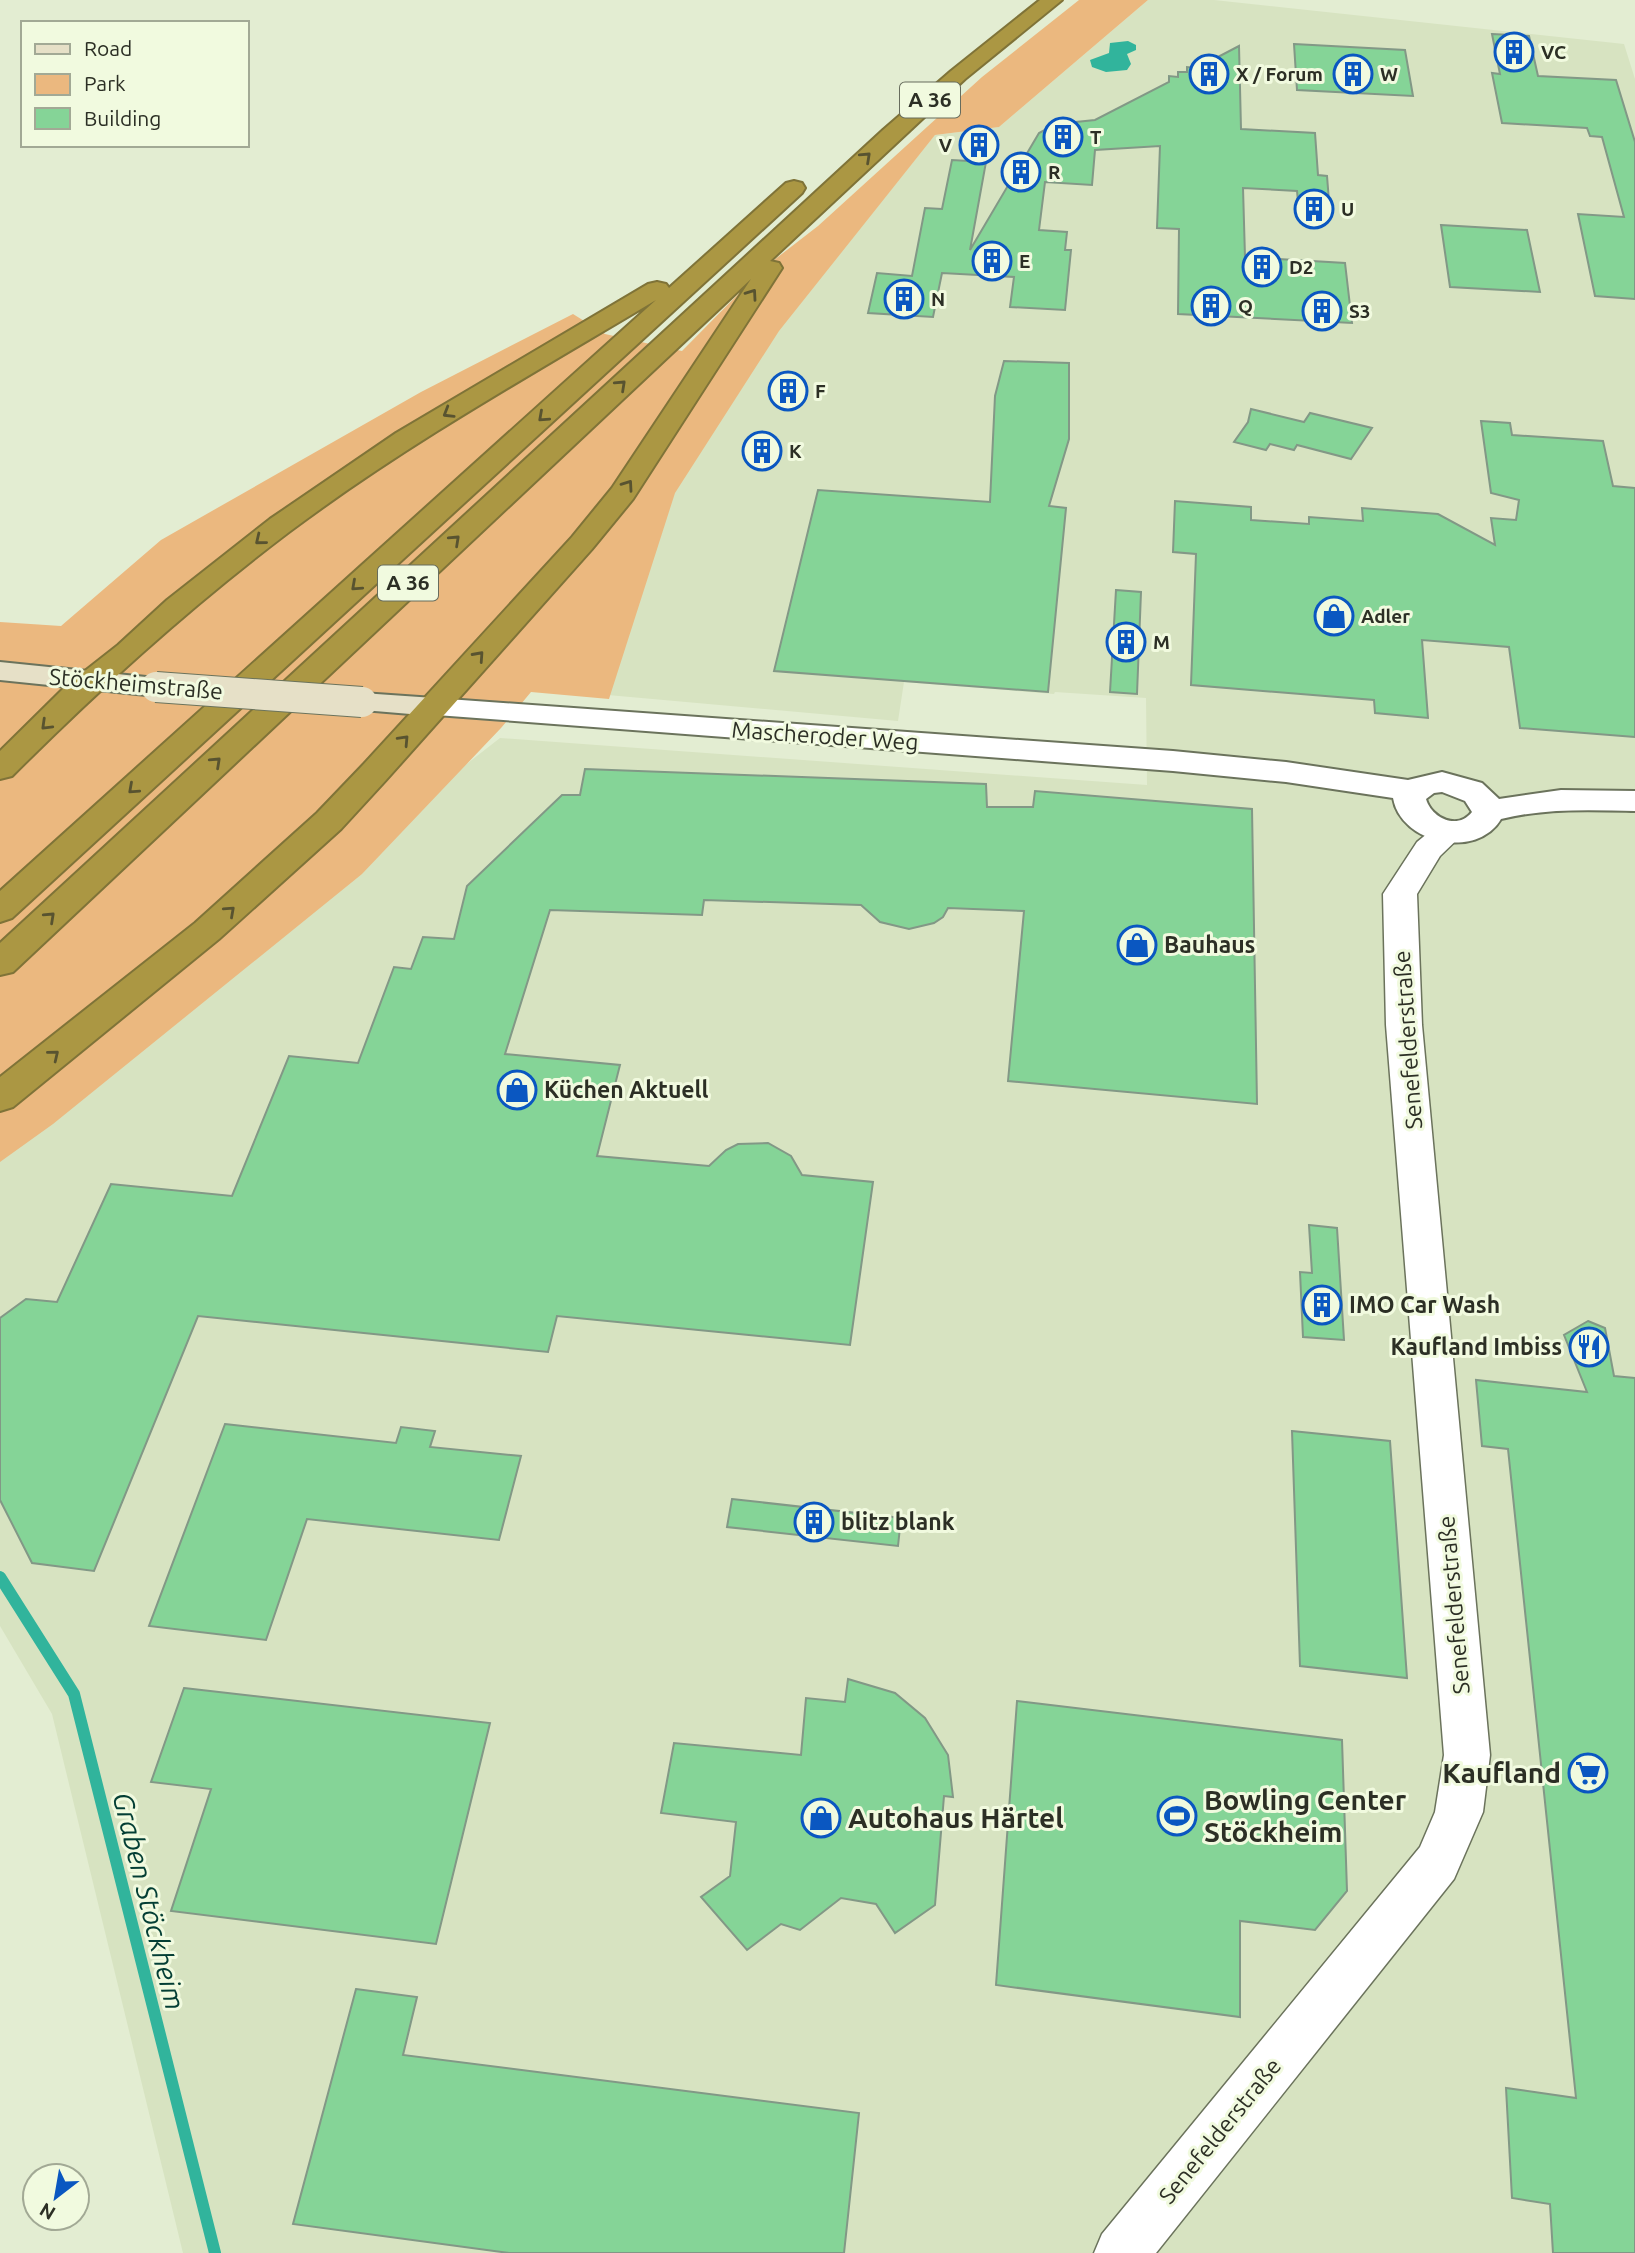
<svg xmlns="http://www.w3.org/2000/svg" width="1635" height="2253" viewBox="0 0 1635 2253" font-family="Ubuntu,sans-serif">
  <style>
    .built { fill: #d7e3c1 }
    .green { fill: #ebb87f }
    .water { fill: #31b49c }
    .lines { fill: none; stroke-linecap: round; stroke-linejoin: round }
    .stream { stroke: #31b49c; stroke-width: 12 }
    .building { fill: #85d497; stroke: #829886; stroke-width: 2 }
    .minor-casing { stroke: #6b735c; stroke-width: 3 }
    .tertiary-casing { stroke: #6b735c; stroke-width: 4 }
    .secondary-casing { stroke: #6b735c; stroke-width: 4 }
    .motorway-casing { stroke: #7f7338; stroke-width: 4 }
    .minor { fill: #fff; fill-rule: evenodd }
    .tertiary { fill: #fff; fill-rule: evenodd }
    .secondary { fill: #e6e0c7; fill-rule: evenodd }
    .motorway { fill: #ab9743; fill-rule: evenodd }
    .secondary-bridge-casing { stroke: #6b735c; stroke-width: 32; stroke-linecap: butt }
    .secondary-bridge { stroke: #e6e0c7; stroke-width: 30 }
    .oneway { stroke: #585330 }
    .labels { text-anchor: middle; stroke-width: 6; stroke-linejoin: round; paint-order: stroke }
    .far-poi-label { font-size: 19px; font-weight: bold; fill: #2c2f25; stroke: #f1fadf; text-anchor: start }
    .shield { fill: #f1fadf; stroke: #676c5d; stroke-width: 2 }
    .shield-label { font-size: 21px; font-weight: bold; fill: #2c2f25 }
    .street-label { font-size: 23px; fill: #2c2f25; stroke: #f1fadf }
    .poi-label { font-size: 23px; font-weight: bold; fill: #2c2f25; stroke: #f1fadf; text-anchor: start }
    .near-poi-label { font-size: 28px; font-weight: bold; fill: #2c2f25; stroke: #f1fadf; text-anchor: start }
    .near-water-label { font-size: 28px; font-style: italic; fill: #033e34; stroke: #f1fadf }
  </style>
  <rect width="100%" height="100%" fill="#e3edd2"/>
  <path class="built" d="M1148,0H1214L1624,44L1635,79V2253H183L52,1714L0,1626V1128L500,738L1147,785L1146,698L1055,692L1054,694L904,682L898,721L541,689L776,332L935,135L999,127Z"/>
  <path class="green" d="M1079,0H1148L999,127L935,135L779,331L675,493L609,699L531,692L501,728L362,874L53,1124L0,1162V622L61,626L161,540L421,392L573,314L605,334L682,351L765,267L818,226L982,77Z"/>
  <path class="water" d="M1128,41L1136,45V50L1127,54L1131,64L1127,70L1106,72L1092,67L1090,60L1109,53L1110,43Z"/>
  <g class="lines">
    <path class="stream" d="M0,1577L74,1694L215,2253"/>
  </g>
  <path class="building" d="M1492,34L1529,36L1538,76L1616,80L1635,142V299L1595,296L1578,214L1624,217L1602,137L1590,136L1587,128L1502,123L1492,73L1500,74Z
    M1294,44L1405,50L1413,96L1297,90Z
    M1239,46L1241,129L1315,133L1318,175L1327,176L1330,214L1299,212L1297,191L1243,188L1245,257L1345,263L1352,323L1178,314L1179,229L1157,228L1160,146L1095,150L1092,185L1045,182L1039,230L1067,232L1065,250H1071L1065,310L1010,307L1014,277L942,273L933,317L868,313L877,273L912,276L925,208L942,209L952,160L986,162L970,250L1039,133L1056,124L1095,120L1169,82V76L1178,77V72H1187V67L1197,68Z
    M1441,225L1527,230L1540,292L1450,287Z
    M1004,361L1069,363V439L1049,506L1066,508L1048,692L774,671L818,490L990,502L995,396Z
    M1251,409L1304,422L1310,413L1372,428L1351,459L1297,445L1294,450L1270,444L1266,450L1234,442L1248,422Z
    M1481,421L1510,423L1512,435L1603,441L1613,486L1635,488V737L1520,728L1509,647L1422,640L1428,718L1375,713L1374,700L1191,685L1196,554L1173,552L1175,501L1251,507V520L1309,524V517L1363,521L1362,508L1438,514L1495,545L1491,518L1516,520L1519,500L1491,493Z
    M1116,590L1141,592L1137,694L1110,692Z
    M585,769L986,784L987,807H1033L1035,791L1252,809L1257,1104L1008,1081L1024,911L948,908L943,917L934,923L909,929L880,922L861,905L704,900L702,915L550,910L505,1054L620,1065L597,1156L709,1166L726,1150L738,1144L768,1143L791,1156L802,1175L873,1182L850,1345L557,1316L548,1352L198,1316L94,1571L32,1563L0,1500V1318L26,1299L57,1302L111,1184L232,1196L289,1056L358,1063L394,967L411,969L423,937L454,939L467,886L562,795H580Z
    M1309,1225L1337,1228L1344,1340L1303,1337L1300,1272L1312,1273Z
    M1588,1321L1605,1328L1614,1376L1635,1378V2253H1553L1550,2204L1512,2198L1506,2088L1576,2098L1508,1449L1482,1446L1476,1380L1587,1392L1564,1335Z
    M225,1424L396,1443L401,1427L435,1431L430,1447L521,1456L499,1540L307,1519L266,1640L149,1626Z
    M1292,1431L1390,1441L1407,1678L1300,1666Z
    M732,1499L901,1518L898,1546L727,1527Z
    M848,1679L895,1693L925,1718L948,1755L953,1797L944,1796L935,1905L895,1933L876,1904L841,1898L800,1930L781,1924L747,1950L701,1897L730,1876L736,1822L661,1813L674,1743L801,1755L806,1698L845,1702Z
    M184,1688L490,1723L436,1944L171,1911L211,1789L151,1782Z
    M1017,1701L1342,1740L1347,1891L1315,1930L1240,1921V2017L996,1985Z
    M356,1989L417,1997L403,2055L859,2113L844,2253H509L293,2224Z"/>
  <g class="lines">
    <defs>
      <path id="minor" d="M1450,821L1461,824L1466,831L1440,856L1417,894L1422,1025L1490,1755L1483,1812L1454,1879L1156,2253H1094L1102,2234L1420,1847L1435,1812L1444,1755L1386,1025L1383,894L1417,842L1439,824Z"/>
      <path id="tertiary" d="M434,698L1173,751L1286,762L1408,780L1442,772L1482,783L1499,799L1561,790L1635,791V811C1591,810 1545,808 1501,819C1477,860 1401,844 1393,798L1286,782L1173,771L423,714L418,707L423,700ZM1442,792L1465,801L1472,812C1458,830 1432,819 1426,799L1434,793Z"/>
      <path id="secondary" d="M0,662L156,678L167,680L172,687L167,694L156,696L0,680Z
        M362,693L434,698L445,700L450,707L445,714L434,716L351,709L346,702L351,695Z"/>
      <path id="motorway" d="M1040,0H1062L965,79L770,261L779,263L782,268L633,499L592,549L386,780L341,829L219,939L13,1107L0,1111V1077L195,923L317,813L362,766L572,537L612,488L751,279L13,972L0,975V943L883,130L951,71Z
        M794,181L802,183L805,188L802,193L12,918L0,922V891L656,300C532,374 405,445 289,532C191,606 99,689 12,776L0,779V751L67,685L118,645L167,600L270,519L396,433L648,284L657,282L666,284L669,288L786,183Z"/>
    </defs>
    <use href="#minor" class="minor-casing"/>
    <use href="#tertiary" class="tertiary-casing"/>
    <use href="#secondary" class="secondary-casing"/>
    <use href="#motorway" class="motorway-casing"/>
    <use href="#minor" class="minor"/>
    <use href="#tertiary" class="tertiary"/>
    <use href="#secondary" class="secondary"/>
    <use href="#motorway" class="motorway"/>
    <defs>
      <path id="secondary-bridge" d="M156,687L362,702"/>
    </defs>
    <use href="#secondary-bridge" class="secondary-bridge-casing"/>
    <use href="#secondary-bridge" class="secondary-bridge"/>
  </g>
  <defs><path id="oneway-chevron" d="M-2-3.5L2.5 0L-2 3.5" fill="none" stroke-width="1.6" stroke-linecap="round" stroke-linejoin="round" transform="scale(1.75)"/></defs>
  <g class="oneway">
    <use href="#oneway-chevron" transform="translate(866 157) rotate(-43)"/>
    <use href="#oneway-chevron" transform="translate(752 294) rotate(-55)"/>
    <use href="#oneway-chevron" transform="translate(621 385) rotate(-43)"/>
    <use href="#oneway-chevron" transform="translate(448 413) rotate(149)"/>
    <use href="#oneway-chevron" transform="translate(543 417) rotate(138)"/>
    <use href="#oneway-chevron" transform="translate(628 485) rotate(-55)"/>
    <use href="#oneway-chevron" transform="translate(260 540) rotate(141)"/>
    <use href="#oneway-chevron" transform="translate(455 540) rotate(-43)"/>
    <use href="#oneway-chevron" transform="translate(356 586) rotate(138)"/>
    <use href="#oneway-chevron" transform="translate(479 656) rotate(-48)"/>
    <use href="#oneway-chevron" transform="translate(46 725) rotate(136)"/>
    <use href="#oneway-chevron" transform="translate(404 740) rotate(-47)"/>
    <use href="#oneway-chevron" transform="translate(216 762) rotate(-43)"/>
    <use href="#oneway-chevron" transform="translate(133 789) rotate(138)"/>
    <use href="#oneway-chevron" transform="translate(230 911) rotate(-42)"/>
    <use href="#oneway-chevron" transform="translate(50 917) rotate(-43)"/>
    <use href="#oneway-chevron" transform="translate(54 1055) rotate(-39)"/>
  </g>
  <defs>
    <symbol id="building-ring" viewBox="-11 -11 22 22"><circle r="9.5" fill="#f1fadf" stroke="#0a57c1" stroke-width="1.5"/><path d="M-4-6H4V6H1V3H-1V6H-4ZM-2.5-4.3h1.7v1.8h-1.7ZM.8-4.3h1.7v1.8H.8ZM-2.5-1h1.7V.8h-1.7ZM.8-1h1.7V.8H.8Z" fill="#0a57c1"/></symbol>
    <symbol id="shop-ring" viewBox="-11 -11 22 22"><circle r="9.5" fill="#f1fadf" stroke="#0a57c1" stroke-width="1.5"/><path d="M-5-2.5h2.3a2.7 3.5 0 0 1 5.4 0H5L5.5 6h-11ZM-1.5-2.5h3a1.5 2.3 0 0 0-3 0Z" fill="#0a57c1"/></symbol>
    <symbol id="restaurant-ring" viewBox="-11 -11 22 22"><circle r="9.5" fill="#f1fadf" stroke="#0a57c1" stroke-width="1.5"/><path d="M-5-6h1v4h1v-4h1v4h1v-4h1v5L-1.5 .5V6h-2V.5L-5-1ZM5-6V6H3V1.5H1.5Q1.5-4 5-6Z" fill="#0a57c1"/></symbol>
    <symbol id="supermarket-ring" viewBox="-11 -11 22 22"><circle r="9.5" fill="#f1fadf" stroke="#0a57c1" stroke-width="1.5"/><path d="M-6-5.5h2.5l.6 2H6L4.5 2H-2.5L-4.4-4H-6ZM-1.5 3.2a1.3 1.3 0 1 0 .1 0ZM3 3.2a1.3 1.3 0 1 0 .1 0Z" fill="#0a57c1"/></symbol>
    <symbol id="stadium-ring" viewBox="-11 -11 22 22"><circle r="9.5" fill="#f1fadf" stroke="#0a57c1" stroke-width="1.5"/><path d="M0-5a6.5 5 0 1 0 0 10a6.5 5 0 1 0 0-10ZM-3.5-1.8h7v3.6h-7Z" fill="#0a57c1"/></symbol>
  </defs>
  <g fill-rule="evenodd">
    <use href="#building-ring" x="1492" y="30" width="44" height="44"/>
    <use href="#building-ring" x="1187" y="52" width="44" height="44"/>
    <use href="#building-ring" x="1331" y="52" width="44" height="44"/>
    <use href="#building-ring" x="1041" y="115" width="44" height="44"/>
    <use href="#building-ring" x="957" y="123" width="44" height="44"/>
    <use href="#building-ring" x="999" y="150" width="44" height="44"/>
    <use href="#building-ring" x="1292" y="187" width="44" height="44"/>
    <use href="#building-ring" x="970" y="239" width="44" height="44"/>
    <use href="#building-ring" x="1240" y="245" width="44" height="44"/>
    <use href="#building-ring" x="882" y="277" width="44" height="44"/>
    <use href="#building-ring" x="1189" y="284" width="44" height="44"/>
    <use href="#building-ring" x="1300" y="289" width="44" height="44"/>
    <use href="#building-ring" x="766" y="369" width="44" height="44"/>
    <use href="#building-ring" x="740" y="429" width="44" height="44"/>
    <use href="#shop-ring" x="1312" y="594" width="44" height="44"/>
    <use href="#building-ring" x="1104" y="620" width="44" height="44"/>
    <use href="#shop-ring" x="1115" y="923" width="44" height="44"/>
    <use href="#shop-ring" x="495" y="1068" width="44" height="44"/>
    <use href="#building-ring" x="1300" y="1283" width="44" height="44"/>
    <use href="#restaurant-ring" x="1567" y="1325" width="44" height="44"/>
    <use href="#building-ring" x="792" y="1500" width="44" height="44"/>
    <use href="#supermarket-ring" x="1566" y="1751" width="44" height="44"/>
    <use href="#stadium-ring" x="1155" y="1794" width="44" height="44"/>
    <use href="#shop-ring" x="799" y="1796" width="44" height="44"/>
  </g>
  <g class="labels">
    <g class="far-poi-label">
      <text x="1541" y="59">VC</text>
      <text x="1236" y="81">X / Forum</text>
      <text x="1380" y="81">W</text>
      <text x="1090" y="144">T</text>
      <text x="952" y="152" text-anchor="end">V</text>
      <text x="1048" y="179">R</text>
      <text x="1341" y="216">U</text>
      <text x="1019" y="268">E</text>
      <text x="1289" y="274">D2</text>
      <text x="931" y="306">N</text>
      <text x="1238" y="313">Q</text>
      <text x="1349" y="318">S3</text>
      <text x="815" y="398">F</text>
      <text x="789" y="458">K</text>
      <text x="1361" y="623">Adler</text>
      <text x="1153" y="649">M</text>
    </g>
    <g class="shield">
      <rect x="900" y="82.5" width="60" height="35" rx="5"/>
      <rect x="378" y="565.5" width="60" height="35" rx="5"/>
    </g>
    <g class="shield-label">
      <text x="930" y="107">A 36</text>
      <text x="408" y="590">A 36</text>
    </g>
    <g class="street-label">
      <text transform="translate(136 684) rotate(5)" y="8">Stöckheimstraße</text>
      <text transform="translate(825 736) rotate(4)" y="8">Mascheroder Weg</text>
      <text transform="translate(1408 1040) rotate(-94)" y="8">Senefelderstraße</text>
      <text transform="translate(1454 1605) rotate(-95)" y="8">Senefelderstraße</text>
      <text transform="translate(1220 2131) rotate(-51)" y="8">Senefelderstraße</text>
    </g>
    <g class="poi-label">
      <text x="1164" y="953">Bauhaus</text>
      <text x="544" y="1098">Küchen Aktuell</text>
      <text x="1349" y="1313">IMO Car Wash</text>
      <text x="1562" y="1355" text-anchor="end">Kaufland Imbiss</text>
      <text x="841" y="1530">blitz blank</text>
    </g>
    <g class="near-poi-label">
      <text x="1561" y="1783" text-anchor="end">Kaufland</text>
      <text x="1204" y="1810">Bowling Center<tspan x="1204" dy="32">Stöckheim</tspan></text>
      <text x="848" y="1828">Autohaus Härtel</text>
    </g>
    <g class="near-water-label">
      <text transform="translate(149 1901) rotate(76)" y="10">Graben Stöckheim</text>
    </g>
  </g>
  <rect x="21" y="21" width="228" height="126" fill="#f1fadf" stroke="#a2a995" stroke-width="2"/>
  <rect x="35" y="44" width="35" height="10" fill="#e6e0c7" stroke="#a2a995" stroke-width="2"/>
  <text x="84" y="56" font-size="21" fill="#2c2f25">Road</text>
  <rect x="35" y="74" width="35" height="21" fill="#ebb87f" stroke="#a2a995" stroke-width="2"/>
  <text x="84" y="91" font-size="21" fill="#2c2f25">Park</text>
  <rect x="35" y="108" width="35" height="21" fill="#85d497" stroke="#a2a995" stroke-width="2"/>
  <text x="84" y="126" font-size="21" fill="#2c2f25">Building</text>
  <g transform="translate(56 2197) rotate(211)"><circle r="33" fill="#f1fadf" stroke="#a2a995" stroke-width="2"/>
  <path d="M0-5L12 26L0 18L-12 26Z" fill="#0a57c1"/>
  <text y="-10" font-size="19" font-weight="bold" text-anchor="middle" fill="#2c2f25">N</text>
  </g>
</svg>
